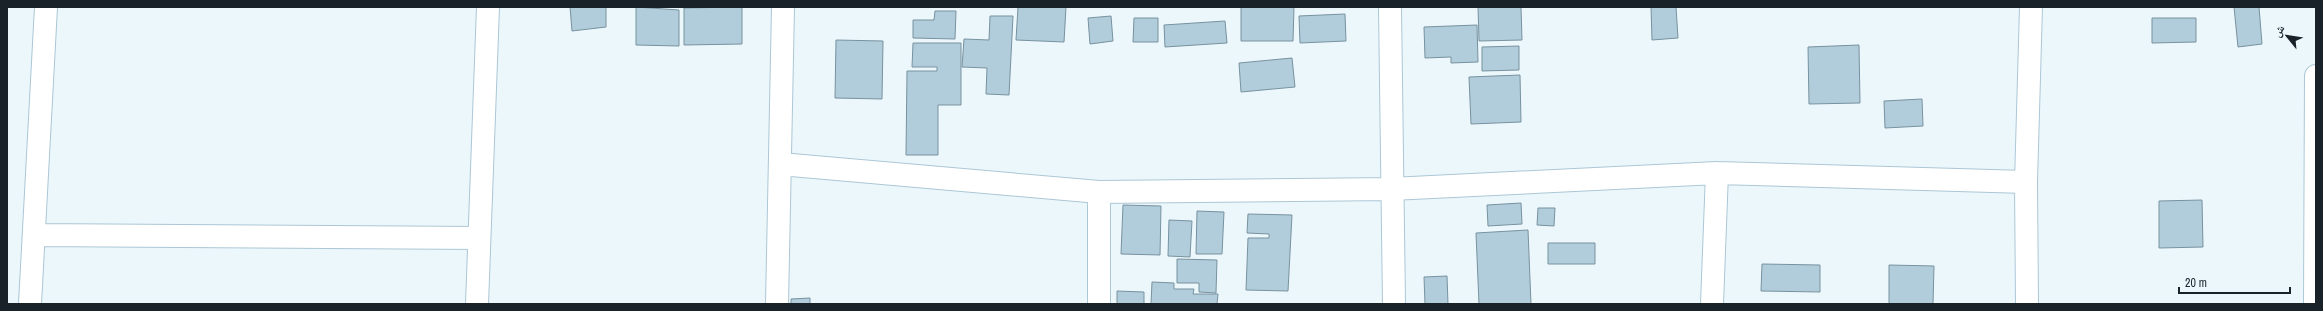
<svg xmlns="http://www.w3.org/2000/svg" width="2323" height="311" viewBox="0 0 2323 311" font-family="'Archivo Narrow','Noto Naskh Arabic',sans-serif">
  <style>
    .building { fill: #b1ccda; stroke: #78929f }
    .lines { fill: none; stroke-linecap: round; stroke-linejoin: round }
    .minor-casing { stroke: #acc7d5; stroke-width: 24 }
    .minor { stroke: #fff; stroke-width: 22 }
  </style>
  <rect width="100%" height="100%" fill="#ecf7fc"/>
  <path class="building" d="M570,7H606V27L572,31Z
    M636,7L679,10V46L636,45Z
    M742,7V44L684,45V8Z
    M1018,7H1066L1064,42L1016,40Z
    M1241,7H1294L1293,41H1241Z
    M1478,7H1521L1522,40L1479,41Z
    M1651,7H1676L1678,38L1652,40Z
    M2234,7H2259L2262,44L2238,47Z
    M935,11H956L955,39L913,38V20H934Z
    M1345,14L1346,41L1300,43L1299,16Z
    M990,16H1013L1009,95L986,94L987,68L962,67L964,39L989,40Z
    M1111,16L1113,41L1090,44L1088,18Z
    M1134,18H1158V42H1133Z
    M2152,18H2196V42L2152,43Z
    M1225,21L1227,43L1165,47L1164,25Z
    M1477,25L1478,62L1451,63V57L1425,58L1424,27Z
    M836,40L883,41L882,99L835,98Z
    M913,43H961V105H938V155H906L907,71H937V67H912Z
    M1859,45L1860,103L1809,104L1808,47Z
    M1519,46V70L1482,71V47Z
    M1292,58L1295,87L1241,92L1239,63Z
    M1520,75L1521,122L1471,124L1469,77Z
    M1922,99L1923,126L1885,128L1884,101Z
    M2202,200L2203,247L2159,248V201Z
    M1521,203L1522,224L1488,226L1487,205Z
    M1123,205L1161,206L1160,255L1121,254Z
    M1538,208H1555L1554,226L1537,225Z
    M1197,211L1224,212L1222,254H1196Z
    M1248,214L1292,215L1288,291L1246,290L1248,238H1269V234L1247,233Z
    M1169,220L1192,221L1190,257L1168,256Z
    M1528,230L1531,304H1479L1476,233Z
    M1548,243H1595V264H1548Z
    M1177,259L1217,260L1216,293L1199,292V283H1177Z
    M1762,264L1820,265V292L1761,291Z
    M1889,265L1934,266L1933,304H1889Z
    M1447,276L1448,304H1425L1424,277Z
    M1152,282L1174,283V289H1194L1193,294H1218L1217,304H1151Z
    M1117,291L1144,292V304H1117Z
    M810,298V304H791V299Z"/>
  <g class="lines">
    <defs>
      <path id="minor" d="M1390,7L1394,304
        M780,164L1099,192L1391,189L1717,173L2026,182
        M1099,192V304
        M34,235L479,238
        M30,304L46,7
        M477,304L488,7
        M777,304L783,7
        M1712,304L1717,173
        M2027,304L2026,182L2031,7
        M2315,304L2316,76"/>
    </defs>
    <use href="#minor" class="minor-casing"/>
    <use href="#minor" class="minor"/>
  </g>
  <rect width="2323" height="311" fill="none" stroke="#182228" stroke-width="16"/>
  <g transform="translate(2287 36) rotate(300)" stroke="#ecf7fc" stroke-width="3" paint-order="stroke">
  <path d="M0-3L7 15L0 10L-7 15Z" fill="#182228"/>
  <text y="-6" font-size="11" font-weight="bold" text-anchor="middle" fill="#182228">ش</text>
  </g>
  <path d="M2179 287v6h111v-6" fill="none" stroke="#182228" stroke-width="2"/>
  <text x="2185" y="287" font-size="12" fill="#182228" stroke="#ecf7fc" stroke-width="3" paint-order="stroke">20 m</text>
</svg>
